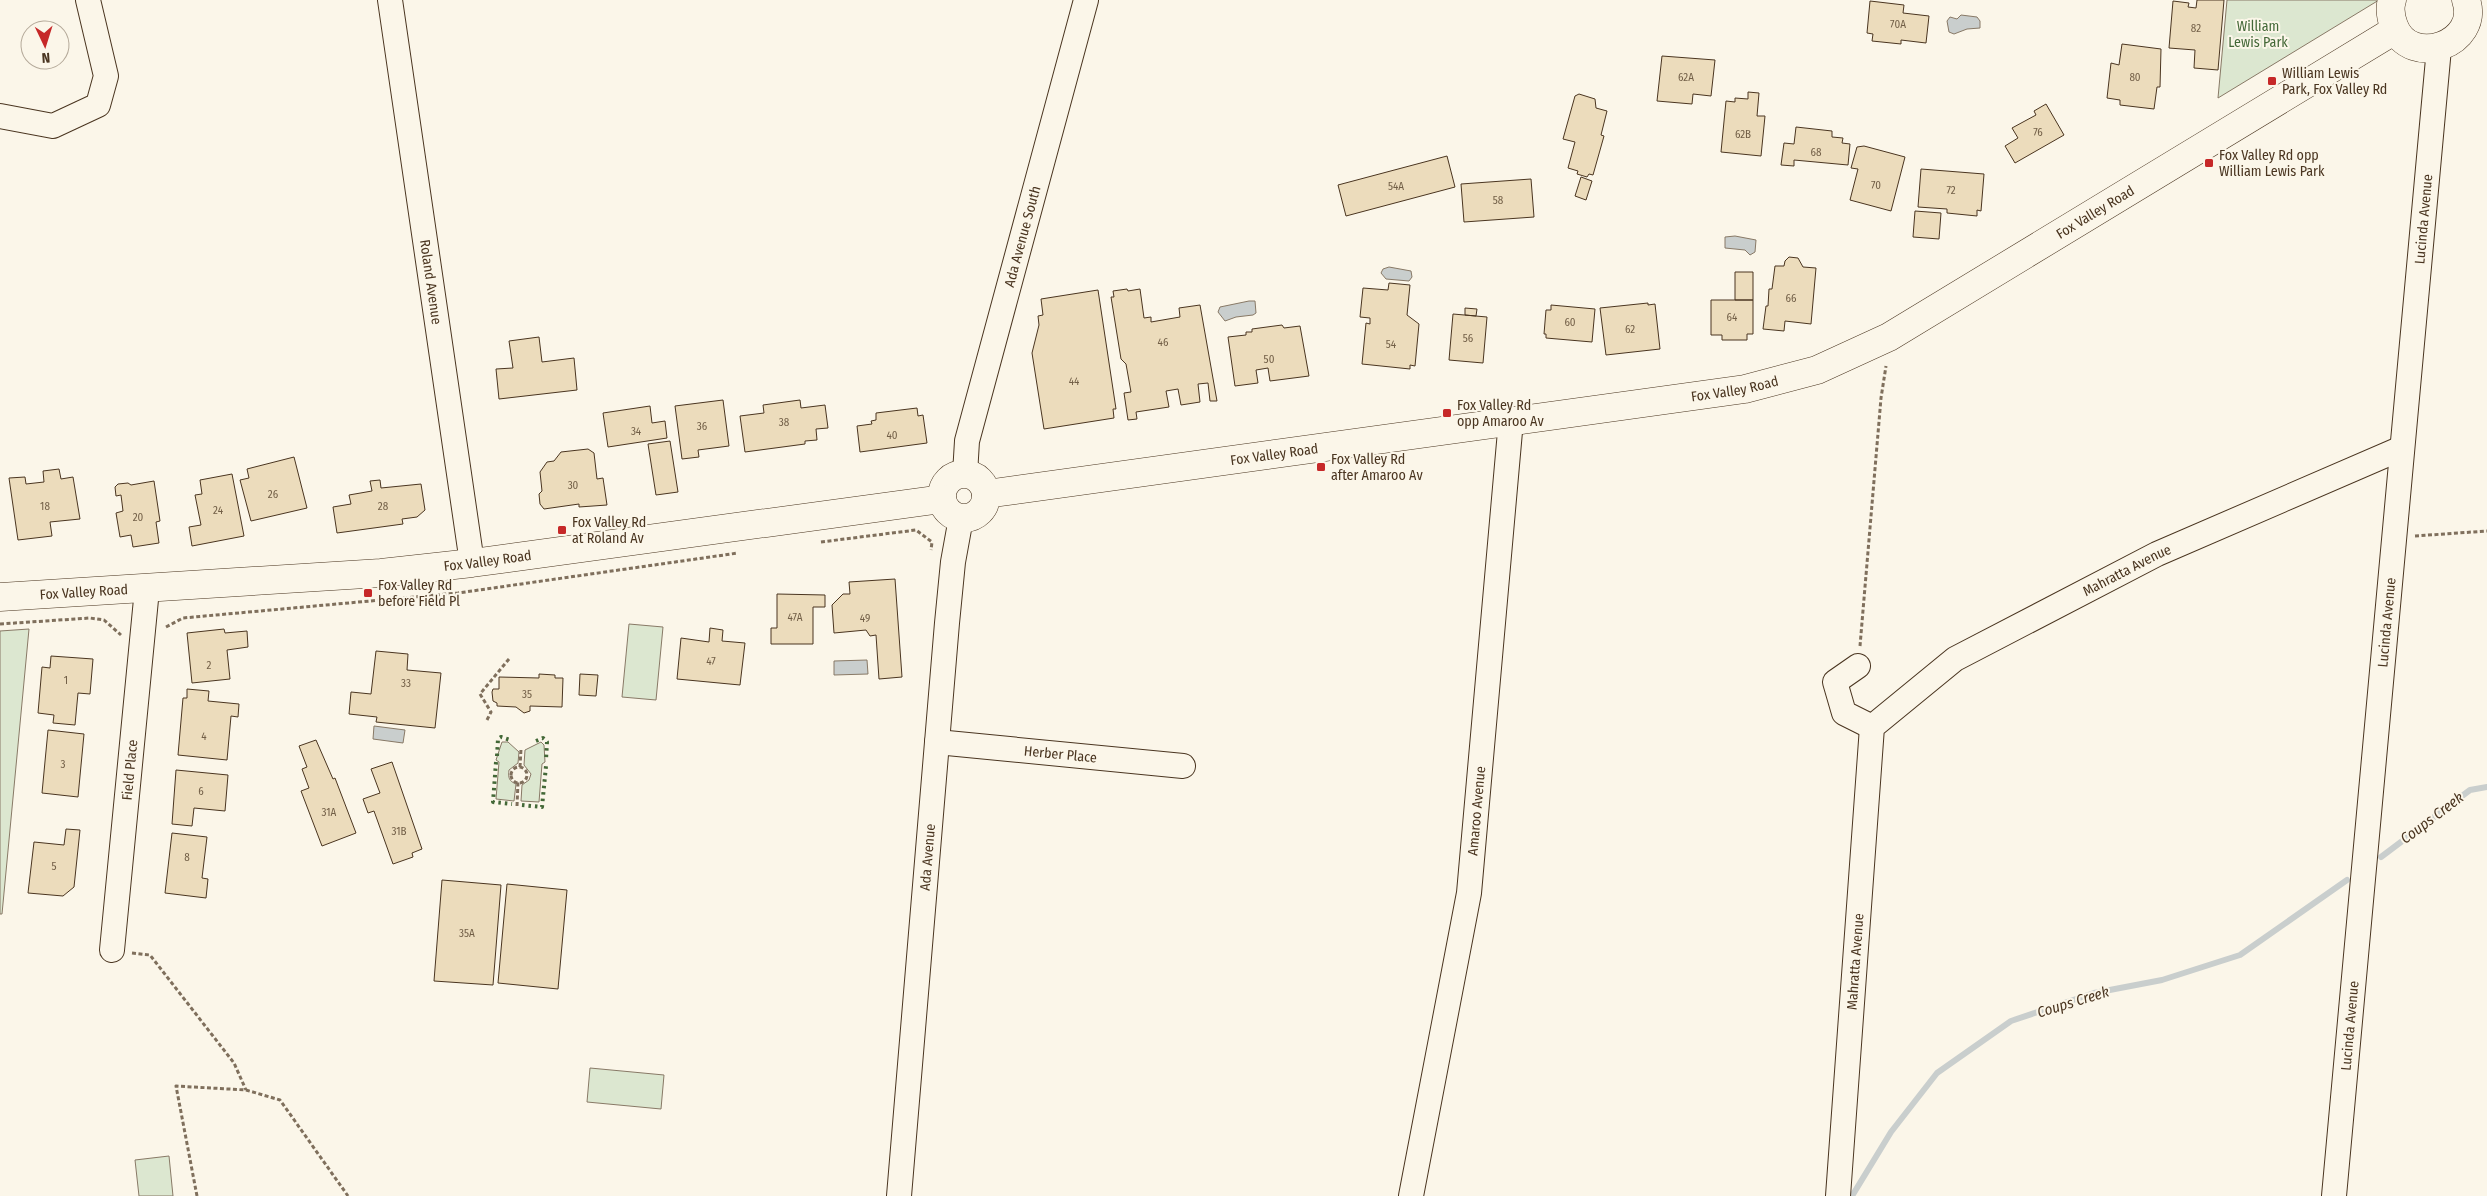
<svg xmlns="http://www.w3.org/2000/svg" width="2487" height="1196" viewBox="0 0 2487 1196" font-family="'Fira Sans Condensed',sans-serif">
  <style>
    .green { fill: #dce7d0; stroke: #887966 }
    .water { fill: #c9cecd; stroke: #887966 }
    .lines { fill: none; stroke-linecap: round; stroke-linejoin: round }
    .stream { stroke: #c9cecd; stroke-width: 6 }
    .building { fill: #ecdcbc; stroke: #4a3520 }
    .minor-casing { stroke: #4a3520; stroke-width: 26 }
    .major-casing { stroke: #4a3520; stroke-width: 29 }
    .path { stroke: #7f6f5c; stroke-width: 3; stroke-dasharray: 4 2.5; stroke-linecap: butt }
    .minor { stroke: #fbf6e9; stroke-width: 24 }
    .major { stroke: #fbf6e9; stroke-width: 28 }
    .hedge { stroke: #436837; stroke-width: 4; stroke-dasharray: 2.5 4; stroke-linecap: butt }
    .poi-dot { fill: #c62828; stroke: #fbf6e9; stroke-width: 2 }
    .labels { text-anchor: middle; stroke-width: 4; stroke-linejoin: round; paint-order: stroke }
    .number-label { font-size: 11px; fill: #725f47 }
    .park-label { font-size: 14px; fill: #436837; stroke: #fbf6e9 }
    .poi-label { font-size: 14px; fill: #4a3520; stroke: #fbf6e9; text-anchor: start }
    .street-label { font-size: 14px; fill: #4a3520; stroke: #fbf6e9 }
    .water-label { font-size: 15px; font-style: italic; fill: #4a3520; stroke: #fbf6e9 }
  </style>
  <rect width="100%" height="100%" fill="#fbf6e9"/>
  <path class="green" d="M2227,0H2379L2218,98Z
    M629,624L663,627L656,700L622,697Z
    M29,629L2,914H0V631Z
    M502,742H508L519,752L518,763L509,770C508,778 509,781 516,784L514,801L496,799L499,762L496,760Z
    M541,742L544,745L545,762L542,764L539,802L521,801L522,785L529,780L531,774L524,765L525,750Z
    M590,1068L664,1075L661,1109L587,1102Z
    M169,1156L173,1196H139L135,1160Z"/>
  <path class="water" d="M1961,15L1977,17L1980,21V28L1967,29L1954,34L1949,32L1947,21L1950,17L1957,19Z
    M1735,236L1756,240L1755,252L1750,255L1745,250L1725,248V237Z
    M1389,267L1411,271L1412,277L1409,281L1386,279L1381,273L1383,269Z
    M1249,301H1255L1256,313L1253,315L1236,317L1225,321L1218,312L1220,307Z
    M867,660L868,674L834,675V661Z
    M374,726L405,730L403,743L373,739Z"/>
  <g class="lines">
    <path class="stream" d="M2381,857L2470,790L2487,787
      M1852,1196L1891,1132L1937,1073L2011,1021L2094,993L2162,980L2240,955L2347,880"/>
  </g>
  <path class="building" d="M2197,0H2224L2218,70L2194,68L2195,50L2169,48L2173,1L2189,3L2188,7L2196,8Z
    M1870,1L1904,5L1903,13L1929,16L1926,43L1901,40V44L1872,41L1873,34L1867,33Z
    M2122,44L2161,49L2160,87H2157L2154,109L2120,105V100L2107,98L2111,63L2119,65Z
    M1662,56L1715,60L1711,96L1693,94L1692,104L1657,101Z
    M1748,92L1759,93L1757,116H1765L1761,156L1721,152L1726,101L1735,102V98L1748,99Z
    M1579,94L1595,99L1596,108L1607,111L1601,135L1604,136L1593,175L1589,174L1587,177L1577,174L1578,171L1568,168L1575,142L1563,139L1575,96Z
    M2046,104L2064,135L2015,163L2005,146L2018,138L2012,128L2036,115L2034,111Z
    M1796,127L1832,131V137L1843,138L1842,143L1850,144L1848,165L1794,160V166L1781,165L1784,143L1794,144Z
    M1864,146L1905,157L1891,211L1850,200L1858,169L1851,168L1857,147Z
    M1447,156L1455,187L1346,216L1338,185Z
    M1921,169L1984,174L1981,211L1977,210V216L1947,213V209L1918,207Z
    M1581,177L1592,181L1586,200L1575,196Z
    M1531,179L1534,217L1464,222L1461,184Z
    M1915,211L1941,213L1939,239L1913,237Z
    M1789,257L1798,258L1803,267L1816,268L1811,324L1785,321L1784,331L1763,329L1766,306H1768L1769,289H1772L1775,266H1784L1785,261Z
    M1735,272H1753V300H1735Z
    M1389,283L1410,285L1407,315L1419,324L1415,366L1410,365V369L1362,364L1366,323L1370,324V318L1360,317L1363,288L1388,290Z
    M1127,289L1128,291L1140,289L1144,318L1151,317V322L1180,317L1179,308L1200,305L1217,401H1210L1208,383L1198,384L1200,402L1181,405L1178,389L1166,391L1169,407L1136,412L1137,419L1128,420L1124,393L1131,392L1126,364L1121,359L1111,297H1114L1113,291Z
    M1098,290L1116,409H1113L1114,418L1044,429L1032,353L1039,325L1038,316L1043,315L1041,299Z
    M1711,300H1753V334H1747V340H1722V335H1711Z
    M1648,303V305L1655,304L1660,349L1606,355L1600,308Z
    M1551,305L1595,309L1592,342L1546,338V334H1544L1546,310H1551Z
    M1465,308L1477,309L1476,316L1465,315Z
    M1453,314L1487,317L1483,363L1449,360Z
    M1282,325L1284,328L1300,326L1309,376L1270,381L1268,368L1256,370L1258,383L1235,386L1228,337L1246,335V332H1252V329Z
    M539,337L542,362L574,358L577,390L499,399L496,369L513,368L509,341Z
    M723,400L729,446L698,450L699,457L682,459L675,406Z
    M800,400L801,408L825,405L828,428L816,429L817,440L805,441V444L745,452L740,416L764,413L763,405Z
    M650,406L652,423L665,421L667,438L608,447L603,413Z
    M917,408L918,416L923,415L927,443L860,452L857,426L872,424L871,421L876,420V413Z
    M670,441L678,492L656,495L648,444Z
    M588,449L594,453L597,479L603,478L607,505L579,507V504L544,509L540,504L539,494L542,491L540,472L547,462L554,461L561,452Z
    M294,457L307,508L251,521L240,480L249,478L247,469Z
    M59,469L61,479L73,477L80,519L50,522L52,536L18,540L9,478L25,477L26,484L44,482L43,471Z
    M232,474L244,536L192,546L189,527L201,525L195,495L202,494L200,480Z
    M380,480L381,488L421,484L425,510L417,517L402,519L403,524L337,533L333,507L351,504L349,495L372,491L370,481Z
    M154,481L160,521L156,522L159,543L133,547L131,535L120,537L116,513L123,511L121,495L116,496L115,487L118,484L128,483L131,485Z
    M895,579L902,677L879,679L876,635L870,636L866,630L834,633L832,605L843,594H850L849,582Z
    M777,594L825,595V607H813V644H771V628H777Z
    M710,628L723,630L722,641L745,643L740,685L677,679L681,638L709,642Z
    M224,629L225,633L247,631L248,647L227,650L230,679L192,683L187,633Z
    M376,651L408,654L407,670L441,673L435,728L376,722L377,717L349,714L351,692L371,694Z
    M51,656L93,659L90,694L78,693L75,725L53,723L54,715L38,713L42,667L50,668Z
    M539,674L555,675V678H563L562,707L530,706V711L524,713L516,707L497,706V703L493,701L492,692L493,689H499V677L539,678Z
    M580,674L598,675L596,696L579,695Z
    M187,689L209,691L208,701L239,704L238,717L231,716L227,760L178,755L183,698H187Z
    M48,730L84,734L78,797L42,793Z
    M316,740L333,779L335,778L356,833L322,846L301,791L309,788L302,769L307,767L299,746Z
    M392,762L422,849L412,853L413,857L393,864L374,811L368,813L363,799L380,793L371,769Z
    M176,770L228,775L225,811L194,808L192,826L172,824Z
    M66,829L80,830L74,887L63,896L28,893L34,842L64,845Z
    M172,833L207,837L202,878L208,879L206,898L165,893Z
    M442,880L501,885L493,985L434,981Z
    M507,884L567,890L558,989L498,983Z"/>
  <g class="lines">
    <defs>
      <g id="minor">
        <path id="s1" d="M390,0L472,563"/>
        <path d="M0,116L53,126L98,105L106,76L88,0"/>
        <path id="s2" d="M965,474L967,441L1086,0"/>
        <path d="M1858,666L1835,682L1844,713L1872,727"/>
        <path id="s3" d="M937,742L1183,766"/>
        <path id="s4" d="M112,950L147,589"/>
        <path id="s5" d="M899,1196L947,623L953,562L961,518"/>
        <path id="s6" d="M1411,1196L1469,893L1511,420"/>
        <path id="s7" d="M1838,1196L1872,727L1955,659L2157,554L2402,448"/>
        <path id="s8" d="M2334,1196L2439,48"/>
      </g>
      <g id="major">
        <path d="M2392,0C2389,9 2391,18 2394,26C2410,69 2481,44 2466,0"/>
        <circle cx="964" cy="496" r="22"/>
        <path id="s9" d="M986,494L1745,389L1817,370L1889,337L2395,30"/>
        <path id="s10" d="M0,597L381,573L472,563L942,499"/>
      </g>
    </defs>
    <use href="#minor" class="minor-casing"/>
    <use href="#major" class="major-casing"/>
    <path class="path" d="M2415,536L2487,531
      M821,542L916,530L932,542L931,550
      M0,624L90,618L104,620L121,635
      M166,627L183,618L458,593L738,553
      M1860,646L1881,398L1886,366
      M487,720L491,712L480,694L509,659
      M520,767L521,749
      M511 775a8 8 0 1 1 16 0a8 8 0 1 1-16 0Z
      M517,806L518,782
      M132,953L150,955L234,1063L246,1090
      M197,1196L176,1086L246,1090L280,1100L348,1196"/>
    <use href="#minor" class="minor"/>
    <use href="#major" class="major"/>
    <path class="hedge" d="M536,741L543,738L547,742L546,760
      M497,756L498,739L501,737L510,740
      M496,762L493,802L512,804
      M522,805L542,807L546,766"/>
  </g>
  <g class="poi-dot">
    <rect x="2267" y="76" width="10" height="10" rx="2.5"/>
    <rect x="2204" y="158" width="10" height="10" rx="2.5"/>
    <rect x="1442" y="408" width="10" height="10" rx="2.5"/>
    <rect x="1316" y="462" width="10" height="10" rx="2.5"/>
    <rect x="557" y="525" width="10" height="10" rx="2.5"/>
    <rect x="363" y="588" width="10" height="10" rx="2.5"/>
  </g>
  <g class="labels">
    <g class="number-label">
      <text x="1898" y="28">70A</text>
      <text x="2196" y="32">82</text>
      <text x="1686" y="81">62A</text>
      <text x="2135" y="81">80</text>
      <text x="2038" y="136">76</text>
      <text x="1743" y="138">62B</text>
      <text x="1816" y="156">68</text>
      <text x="1876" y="189">70</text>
      <text x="1396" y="190">54A</text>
      <text x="1951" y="194">72</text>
      <text x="1498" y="204">58</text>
      <text x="1791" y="302">66</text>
      <text x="1732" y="321">64</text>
      <text x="1570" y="326">60</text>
      <text x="1630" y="333">62</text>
      <text x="1468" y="342">56</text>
      <text x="1163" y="346">46</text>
      <text x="1391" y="348">54</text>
      <text x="1269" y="363">50</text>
      <text x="1074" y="385">44</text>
      <text x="784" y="426">38</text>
      <text x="702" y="430">36</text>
      <text x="636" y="435">34</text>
      <text x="892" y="439">40</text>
      <text x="573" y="489">30</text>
      <text x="273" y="498">26</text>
      <text x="45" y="510">18</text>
      <text x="383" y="510">28</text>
      <text x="218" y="514">24</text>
      <text x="138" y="521">20</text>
      <text x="795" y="621">47A</text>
      <text x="865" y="622">49</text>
      <text x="711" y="665">47</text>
      <text x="209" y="669">2</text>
      <text x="66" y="684">1</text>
      <text x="406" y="687">33</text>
      <text x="527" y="698">35</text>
      <text x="204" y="740">4</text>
      <text x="63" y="768">3</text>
      <text x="201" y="795">6</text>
      <text x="329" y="816">31A</text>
      <text x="399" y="835">31B</text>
      <text x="187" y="861">8</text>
      <text x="54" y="870">5</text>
      <text x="467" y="937">35A</text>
    </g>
    <g class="park-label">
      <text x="2258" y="31">William<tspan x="2258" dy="16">Lewis Park</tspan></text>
    </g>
    <g class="poi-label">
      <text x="2282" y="78">William Lewis<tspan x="2282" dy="16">Park, Fox Valley Rd</tspan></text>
      <text x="2219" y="160">Fox Valley Rd opp<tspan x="2219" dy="16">William Lewis Park</tspan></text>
      <text x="1457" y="410">Fox Valley Rd<tspan x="1457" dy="16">opp Amaroo Av</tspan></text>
      <text x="1331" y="464">Fox Valley Rd<tspan x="1331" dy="16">after Amaroo Av</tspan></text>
      <text x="572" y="527">Fox Valley Rd<tspan x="572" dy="16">at Roland Av</tspan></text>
      <text x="378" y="590">Fox Valley Rd<tspan x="378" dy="16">before Field Pl</tspan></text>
    </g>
    <g class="street-label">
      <text dy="5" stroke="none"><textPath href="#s9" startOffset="1161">Fox Valley Road</textPath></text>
      <text dy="5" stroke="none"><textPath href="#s8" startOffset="981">Lucinda Avenue</textPath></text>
      <text dy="5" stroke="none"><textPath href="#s2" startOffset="245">Ada Avenue South</textPath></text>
      <text dy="5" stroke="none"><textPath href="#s1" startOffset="285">Roland Avenue</textPath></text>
      <text dy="5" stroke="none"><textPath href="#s9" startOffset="756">Fox Valley Road</textPath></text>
      <text dy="5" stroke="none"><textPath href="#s9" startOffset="291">Fox Valley Road</textPath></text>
      <text dy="5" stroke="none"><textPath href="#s10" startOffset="489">Fox Valley Road</textPath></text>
      <text dy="5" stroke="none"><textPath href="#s7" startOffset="771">Mahratta Avenue</textPath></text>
      <text dy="5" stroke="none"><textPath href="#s10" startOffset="84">Fox Valley Road</textPath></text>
      <text dy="5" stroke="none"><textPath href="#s8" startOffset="576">Lucinda Avenue</textPath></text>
      <text dy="5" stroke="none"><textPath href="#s3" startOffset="124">Herber Place</textPath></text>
      <text dy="5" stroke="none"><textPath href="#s4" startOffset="181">Field Place</textPath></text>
      <text dy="5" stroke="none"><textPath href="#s6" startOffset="391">Amaroo Avenue</textPath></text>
      <text dy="5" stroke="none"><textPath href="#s5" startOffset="340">Ada Avenue</textPath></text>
      <text dy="5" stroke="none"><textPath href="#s7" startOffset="235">Mahratta Avenue</textPath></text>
      <text dy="5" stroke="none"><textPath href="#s8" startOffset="171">Lucinda Avenue</textPath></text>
    </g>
    <g class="water-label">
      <text transform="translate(2432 818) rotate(-37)" y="5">Coups Creek</text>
      <text transform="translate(2073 1002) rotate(-17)" y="5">Coups Creek</text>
    </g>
  </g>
  <g transform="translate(45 45) rotate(176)"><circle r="24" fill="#fbf6e9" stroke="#b4a999"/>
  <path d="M0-4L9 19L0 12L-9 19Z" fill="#c62828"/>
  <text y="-8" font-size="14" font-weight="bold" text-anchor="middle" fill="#4a3520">N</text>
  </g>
</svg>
